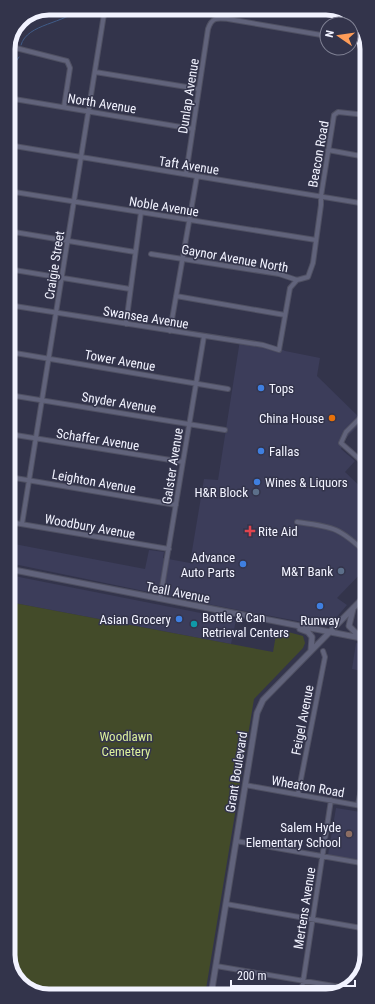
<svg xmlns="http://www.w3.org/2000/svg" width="375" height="1004" viewBox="0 0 375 1004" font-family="'Roboto Condensed',sans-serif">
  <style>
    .built { fill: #3c3d5a }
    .green { fill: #434b29 }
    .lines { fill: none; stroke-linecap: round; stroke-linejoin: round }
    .stream { stroke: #405c88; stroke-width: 1 }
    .minor-casing { stroke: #4f5062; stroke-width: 6 }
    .tertiary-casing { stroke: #4f5062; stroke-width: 7 }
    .minor { stroke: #61637b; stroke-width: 4 }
    .tertiary { stroke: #61637b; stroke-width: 5 }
    .shop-dot { fill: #3f7fe0; stroke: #33344b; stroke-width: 1.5 }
    .food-dot { fill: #e8710a; stroke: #33344b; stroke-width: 1.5 }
    .service-dot { fill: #5c6f8a; stroke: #33344b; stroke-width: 1.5 }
    .health-dot { fill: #e0444e; stroke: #33344b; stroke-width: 1.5 }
    .culture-dot { fill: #0f9aa8; stroke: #33344b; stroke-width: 1.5 }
    .education-dot { fill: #8d6e63; stroke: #33344b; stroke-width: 1.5 }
    .labels { text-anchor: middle; stroke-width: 3; stroke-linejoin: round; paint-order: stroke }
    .street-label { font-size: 13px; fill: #f2f3ff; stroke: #33344b }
    .poi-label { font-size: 13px; fill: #f2f3ff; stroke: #33344b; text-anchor: end }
    .park-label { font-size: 13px; fill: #dbf09b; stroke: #33344b }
    .rim { fill: none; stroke: #f2f3ff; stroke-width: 5 }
  </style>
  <rect width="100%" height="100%" fill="#33344b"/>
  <path class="built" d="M240,340L273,345L285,351L320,358L317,376L363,421L346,438L341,449L355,461L345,472L366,492V568L337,598L347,605L330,625L324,626L197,602L9,563V543L145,569L149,550L164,552L163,558L190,563L204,479L218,480Z
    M9,575L236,620L231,644L9,602Z
    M356,643L366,645L367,672L352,669Z
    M336,808L367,813V862L328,855Z"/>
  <path class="green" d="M9,602L273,652L277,629L303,636L305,643L303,648L254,699L205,995L47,996L22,986L9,965Z"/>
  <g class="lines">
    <path class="stream" d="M21,45C27,23 66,24 79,8
      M8,67L15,63L19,57"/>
    <defs>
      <path id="minor" d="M351,40L366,42
        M8,46L67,61L70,68L64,107
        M95,72L199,89
        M8,98L193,129
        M361,114L366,79
        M8,145L366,204
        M328,150L366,157
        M186,174L208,29C212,17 217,18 228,19L327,36
        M8,191L316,240
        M8,231L135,252
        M151,254L279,274L297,280L308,277L313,263L321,205V196L334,115L338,112L366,115
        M8,269L130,289
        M176,296L285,315
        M8,305L263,345L279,350L290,288L297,280
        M126,324L141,212
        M170,331L197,176
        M9,352L228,389
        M9,395L225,430
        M366,412L346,432L341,443L366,465
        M9,434L183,462
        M9,477L176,505
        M9,522L169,549
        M297,522C333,527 339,527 366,553
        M22,524L105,8
        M160,599L204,336
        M245,785L367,807
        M298,794L325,657L323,651
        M358,805L367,757
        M236,841L367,864
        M226,904L367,929
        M216,966L346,988
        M301,995L331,800"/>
      <path id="tertiary" d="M9,569L366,639
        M353,609L349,626L360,637
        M300,629L308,632L312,637L311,650
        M211,995L257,713L263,700L366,595"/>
    </defs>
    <use href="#minor" class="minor-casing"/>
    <use href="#tertiary" class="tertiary-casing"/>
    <use href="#minor" class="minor"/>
    <use href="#tertiary" class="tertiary"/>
  </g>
  <g class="shop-dot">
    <circle cx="261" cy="388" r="4"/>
    <circle cx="261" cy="451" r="4"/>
    <circle cx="257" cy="482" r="4"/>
    <circle cx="243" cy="564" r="4"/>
    <circle cx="320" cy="606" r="4"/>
    <circle cx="179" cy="619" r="4"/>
  </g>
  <circle class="food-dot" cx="332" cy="418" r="4"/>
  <g class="service-dot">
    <circle cx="256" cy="492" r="4"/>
    <circle cx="341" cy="571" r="4"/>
  </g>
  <path class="health-dot" d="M248 525h4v4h4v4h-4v4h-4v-4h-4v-4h4z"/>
  <circle class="culture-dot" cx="194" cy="624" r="4"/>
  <circle class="education-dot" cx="349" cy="834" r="4"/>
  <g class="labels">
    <g class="street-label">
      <text transform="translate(188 96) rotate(-81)" y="5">Dunlap Avenue</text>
      <text transform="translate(102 103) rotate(9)" y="5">North Avenue</text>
      <text transform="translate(318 154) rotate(-80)" y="5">Beacon Road</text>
      <text transform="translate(189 165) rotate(9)" y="5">Taft Avenue</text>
      <text transform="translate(164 206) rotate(9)" y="5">Noble Avenue</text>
      <text transform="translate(235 258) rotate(10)" y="5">Gaynor Avenue North</text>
      <text transform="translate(54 265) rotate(-81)" y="5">Craigie Street</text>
      <text transform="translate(146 317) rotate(9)" y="5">Swansea Avenue</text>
      <text transform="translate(120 360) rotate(10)" y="5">Tower Avenue</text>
      <text transform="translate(119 402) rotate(9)" y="5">Snyder Avenue</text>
      <text transform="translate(98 439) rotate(9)" y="5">Schaffer Avenue</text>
      <text transform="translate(172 466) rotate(-81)" y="5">Galster Avenue</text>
      <text transform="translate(94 481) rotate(10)" y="5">Leighton Avenue</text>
      <text transform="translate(90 526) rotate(10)" y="5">Woodbury Avenue</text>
      <text transform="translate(178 592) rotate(11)" y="5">Teall Avenue</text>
      <text transform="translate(302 720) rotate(-79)" y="5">Feigel Avenue</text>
      <text transform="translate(236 772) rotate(-81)" y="5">Grant Boulevard</text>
      <text transform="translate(308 786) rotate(10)" y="5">Wheaton Road</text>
      <text transform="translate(304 908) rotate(-81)" y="5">Mertens Avenue</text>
    </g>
    <g class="poi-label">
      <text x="269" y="393" text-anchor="start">Tops</text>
      <text x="324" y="423">China House</text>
      <text x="269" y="456" text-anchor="start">Fallas</text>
      <text x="265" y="487" text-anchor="start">Wines &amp; Liquors</text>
      <text x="248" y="497">H&amp;R Block</text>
      <text x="258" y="536" text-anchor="start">Rite Aid</text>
      <text x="235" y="562">Advance<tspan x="235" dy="15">Auto Parts</tspan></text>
      <text x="333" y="576">M&amp;T Bank</text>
      <text x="202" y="622" text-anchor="start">Bottle &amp; Can<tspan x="202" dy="15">Retrieval Centers</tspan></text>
      <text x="171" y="624">Asian Grocery</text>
      <text x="320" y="625" text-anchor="middle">Runway</text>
      <text x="341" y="832">Salem Hyde<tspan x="341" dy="15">Elementary School</tspan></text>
    </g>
    <g class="park-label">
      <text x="126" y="741">Woodlawn<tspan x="126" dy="15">Cemetery</tspan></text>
    </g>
  </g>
  <path d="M0 0H375V1004H0ZM49 15H326A34 34 0 0 1 360 49V955A34 34 0 0 1 326 989H49A34 34 0 0 1 15 955V49A34 34 0 0 1 49 15Z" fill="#33344b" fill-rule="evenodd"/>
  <path class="rim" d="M49 15H326A34 34 0 0 1 360 49V955A34 34 0 0 1 326 989H49A34 34 0 0 1 15 955V49A34 34 0 0 1 49 15Z"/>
  <g transform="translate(339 36) rotate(283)"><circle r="19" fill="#33344b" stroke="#7f8093"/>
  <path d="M0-3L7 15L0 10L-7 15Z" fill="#fe9c58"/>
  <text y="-6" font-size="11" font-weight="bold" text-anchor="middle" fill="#f2f3ff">N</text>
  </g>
  <path d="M231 980v6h124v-6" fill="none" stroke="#f2f3ff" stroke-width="2"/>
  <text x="237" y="980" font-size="12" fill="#f2f3ff" stroke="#33344b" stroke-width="3" paint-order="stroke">200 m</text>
</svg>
